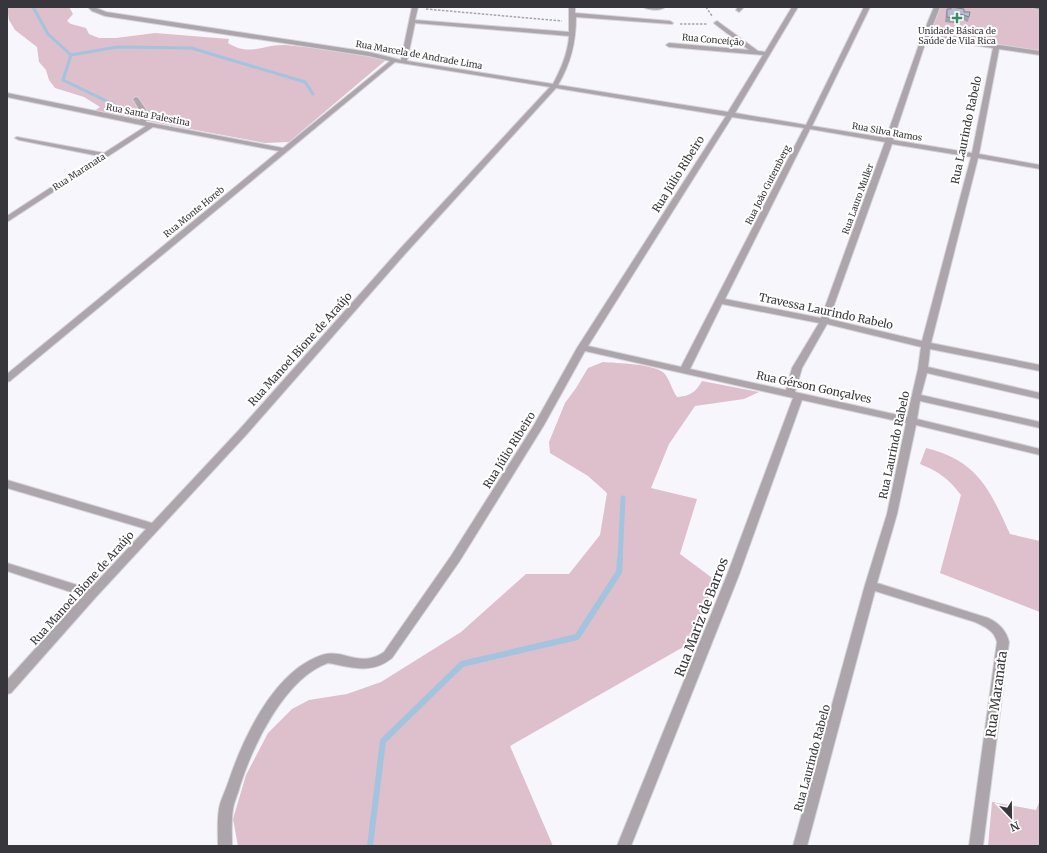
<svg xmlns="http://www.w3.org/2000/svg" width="1047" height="853" viewBox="0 0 1047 853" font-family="Merriweather,serif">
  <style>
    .green { fill: #debfcc }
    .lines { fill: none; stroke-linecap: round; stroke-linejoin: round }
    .stream-far2 { stroke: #a2c4df; stroke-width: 3 }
    .stream-far1 { stroke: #a2c4df; stroke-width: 5 }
    .stream { stroke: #a2c4df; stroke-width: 6 }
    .minor-casing { stroke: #d5d3da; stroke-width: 2 }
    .path { stroke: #a8a6ad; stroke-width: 1.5; stroke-dasharray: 2.5 1.5; stroke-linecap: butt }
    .minor { fill: #aca6ac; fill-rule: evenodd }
    .wall { fill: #9ea3b0 }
    .building { fill: #b8bdcd; stroke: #818490 }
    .poi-dot { fill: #308f67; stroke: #fff; stroke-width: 1.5 }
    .labels { text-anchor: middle; stroke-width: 4; stroke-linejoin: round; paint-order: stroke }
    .far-poi-label { font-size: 9px; fill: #38363d; stroke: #fff }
    .far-street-label { font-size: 9px; fill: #38363d; stroke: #fff }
    .street-label { font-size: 11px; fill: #38363d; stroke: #fff }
    .near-street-label { font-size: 13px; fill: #38363d; stroke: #fff }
  </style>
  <rect width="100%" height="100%" fill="#f7f6fc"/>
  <path class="green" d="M7,7H69L73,14L67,21L71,24L86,28L89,34L99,38H116L155,33L229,39L228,43C250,57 263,44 285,45C318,48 354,52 386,60L289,142L265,143L94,111L100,107L84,97L55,88L49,80L46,70L39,62L37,47L15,30L9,20Z
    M937,7L1040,8V53L925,36Z
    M603,362C616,363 655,364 664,373C670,380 672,390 677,397C690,396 696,392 702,381L759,392L744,399L695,406L669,444L651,488L697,499L680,554L715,580L692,642L510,746L553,846H238L233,819L246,775L268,733L292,709L309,700L347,694L381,682L461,632L526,574H569L600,535L607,493L588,476L550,453L549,442L565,403L576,388L588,368Z
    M926,448C977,460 990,490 1010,534L1040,541V612L940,573L961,495C948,478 939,472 920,464Z
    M1040,800V846H988L992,802L1036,810Z"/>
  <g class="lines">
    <path class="stream-far2" d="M33,7L48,34L71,55L63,80L119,107
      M71,55L117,47L191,48L305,82L313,94"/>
    <path class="stream-far1" d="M620,560L623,498"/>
    <path class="stream" d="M370,846L383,741L462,664L577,637L619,572L620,559"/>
    <defs>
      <path id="minor" d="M88,7H94L106,12L369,52L401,60L412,7H418L415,20L569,32V7H575V13L670,21L673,23L672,24L576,17C576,42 571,63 558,85L728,112L763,55L669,47L666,45L669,43L749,50L715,24L714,23L717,21L758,51L765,52L792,7H798L735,113L806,125L864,7H870L812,126L886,138L922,36L934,7H940L929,35L1040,51V55L999,49L979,154L1040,165V169L978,158L931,343L1040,365V371L930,349L928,367L1040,393V399L927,373L921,395L1040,422V428L920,401L917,419L1040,449V455L916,425L897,514L877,583L988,618C999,623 1006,630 1009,642L983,846H969L997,642C994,630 985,627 975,622L875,591L807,846H793L865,585L887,514L906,423L802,400L739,575L631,846H617L727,575L793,398L585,351L544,425L459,562L392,658C371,675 352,667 328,663C285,678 253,745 240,786C238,794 234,802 233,809C231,821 232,834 232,846H218C218,834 217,821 219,809C220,801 225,792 228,783C243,738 274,671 322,655C344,648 360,669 384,652L451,556L501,477L534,425L577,348L726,116L556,88L405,254L247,434L96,597L11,693L7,694V680L83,596L7,571V563L90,589L146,529L7,488V480L152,523L239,430L399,250L550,87L395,62L10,381L7,382V374L279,151L153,127L7,222V216L99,156L19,140L15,138L17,137L104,153L146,126L7,97V93L140,120V111L133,99L136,97L138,98L147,111L146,122L283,148L390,61L369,56L105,16L92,11ZM415,23L569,36C568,53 561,69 553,84L407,61ZM927,38L993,48L972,153L893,140ZM732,117L804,128L681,367L588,346ZM810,129L885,142L821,318L725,299ZM892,144L971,157L922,341L829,319ZM722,304L819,323L792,368L786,390L690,369ZM827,324L921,347L918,369L907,417L795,392L802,368Z
        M643,7H663L664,8C659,11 648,10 643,7Z
        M738,7H744L739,12L736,10Z
        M1032,7H1040V10L1033,8Z"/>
    </defs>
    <use href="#minor" class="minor-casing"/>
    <path class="path" d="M706,7L712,16
      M426,9L562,21
      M680,24H707"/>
    <use href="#minor" class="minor"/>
  </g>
  <path class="wall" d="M947,9L970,12L968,22L960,19L959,24L945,22L946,14Z"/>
  <path class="building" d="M951,7L964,9V12H970L969,17L961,14L960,19L947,17V9H951Z"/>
  <path class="poi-dot" d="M955 12h4v4h4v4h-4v4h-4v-4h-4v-4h4z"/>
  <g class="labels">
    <g class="far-poi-label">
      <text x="957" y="34">Unidade Básica de<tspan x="957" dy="10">Saúde de Vila Rica</tspan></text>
    </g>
    <g class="far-street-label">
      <text transform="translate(713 40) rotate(5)" y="3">Rua Conceição</text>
      <text transform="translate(419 55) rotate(10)" y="3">Rua Marcela de Andrade Lima</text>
      <text transform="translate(148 115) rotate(11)" y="3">Rua Santa Palestina</text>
      <text transform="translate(887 132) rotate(10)" y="3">Rua Silva Ramos</text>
      <text transform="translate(79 172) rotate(-33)" y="3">Rua Maranata</text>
      <text transform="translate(768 185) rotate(-63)" y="3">Rua João Gutemberg</text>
      <text transform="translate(858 199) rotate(-70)" y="3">Rua Lauro Muller</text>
      <text transform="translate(194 212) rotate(-39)" y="3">Rua Monte Horeb</text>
    </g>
    <g class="street-label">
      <text transform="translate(966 130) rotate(-78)" y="4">Rua Laurindo Rabelo</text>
      <text transform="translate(678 174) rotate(-58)" y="4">Rua Júlio Ribeiro</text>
      <text transform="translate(826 311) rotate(12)" y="4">Travessa Laurindo Rabelo</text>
      <text transform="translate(300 349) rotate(-48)" y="4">Rua Manoel Bione de Araújo</text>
      <text transform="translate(814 387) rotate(12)" y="4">Rua Gérson Gonçalves</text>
      <text transform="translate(894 445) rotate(-78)" y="4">Rua Laurindo Rabelo</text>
      <text transform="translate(509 450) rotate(-58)" y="4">Rua Júlio Ribeiro</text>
      <text transform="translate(82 588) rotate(-48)" y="4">Rua Manoel Bione de Araújo</text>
      <text transform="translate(812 758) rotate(-75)" y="4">Rua Laurindo Rabelo</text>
    </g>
    <g class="near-street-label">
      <text transform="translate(701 617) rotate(-69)" y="5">Rua Mariz de Barros</text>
      <text transform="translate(996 694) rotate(-82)" y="5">Rua Maranata</text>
    </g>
  </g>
  <rect width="1047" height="853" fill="none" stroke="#38363d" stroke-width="16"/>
  <g transform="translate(1011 817) rotate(158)" stroke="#ffffff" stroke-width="3" paint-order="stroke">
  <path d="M0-3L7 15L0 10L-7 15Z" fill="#38363d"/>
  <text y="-6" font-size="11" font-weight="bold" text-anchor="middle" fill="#38363d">N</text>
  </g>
</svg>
